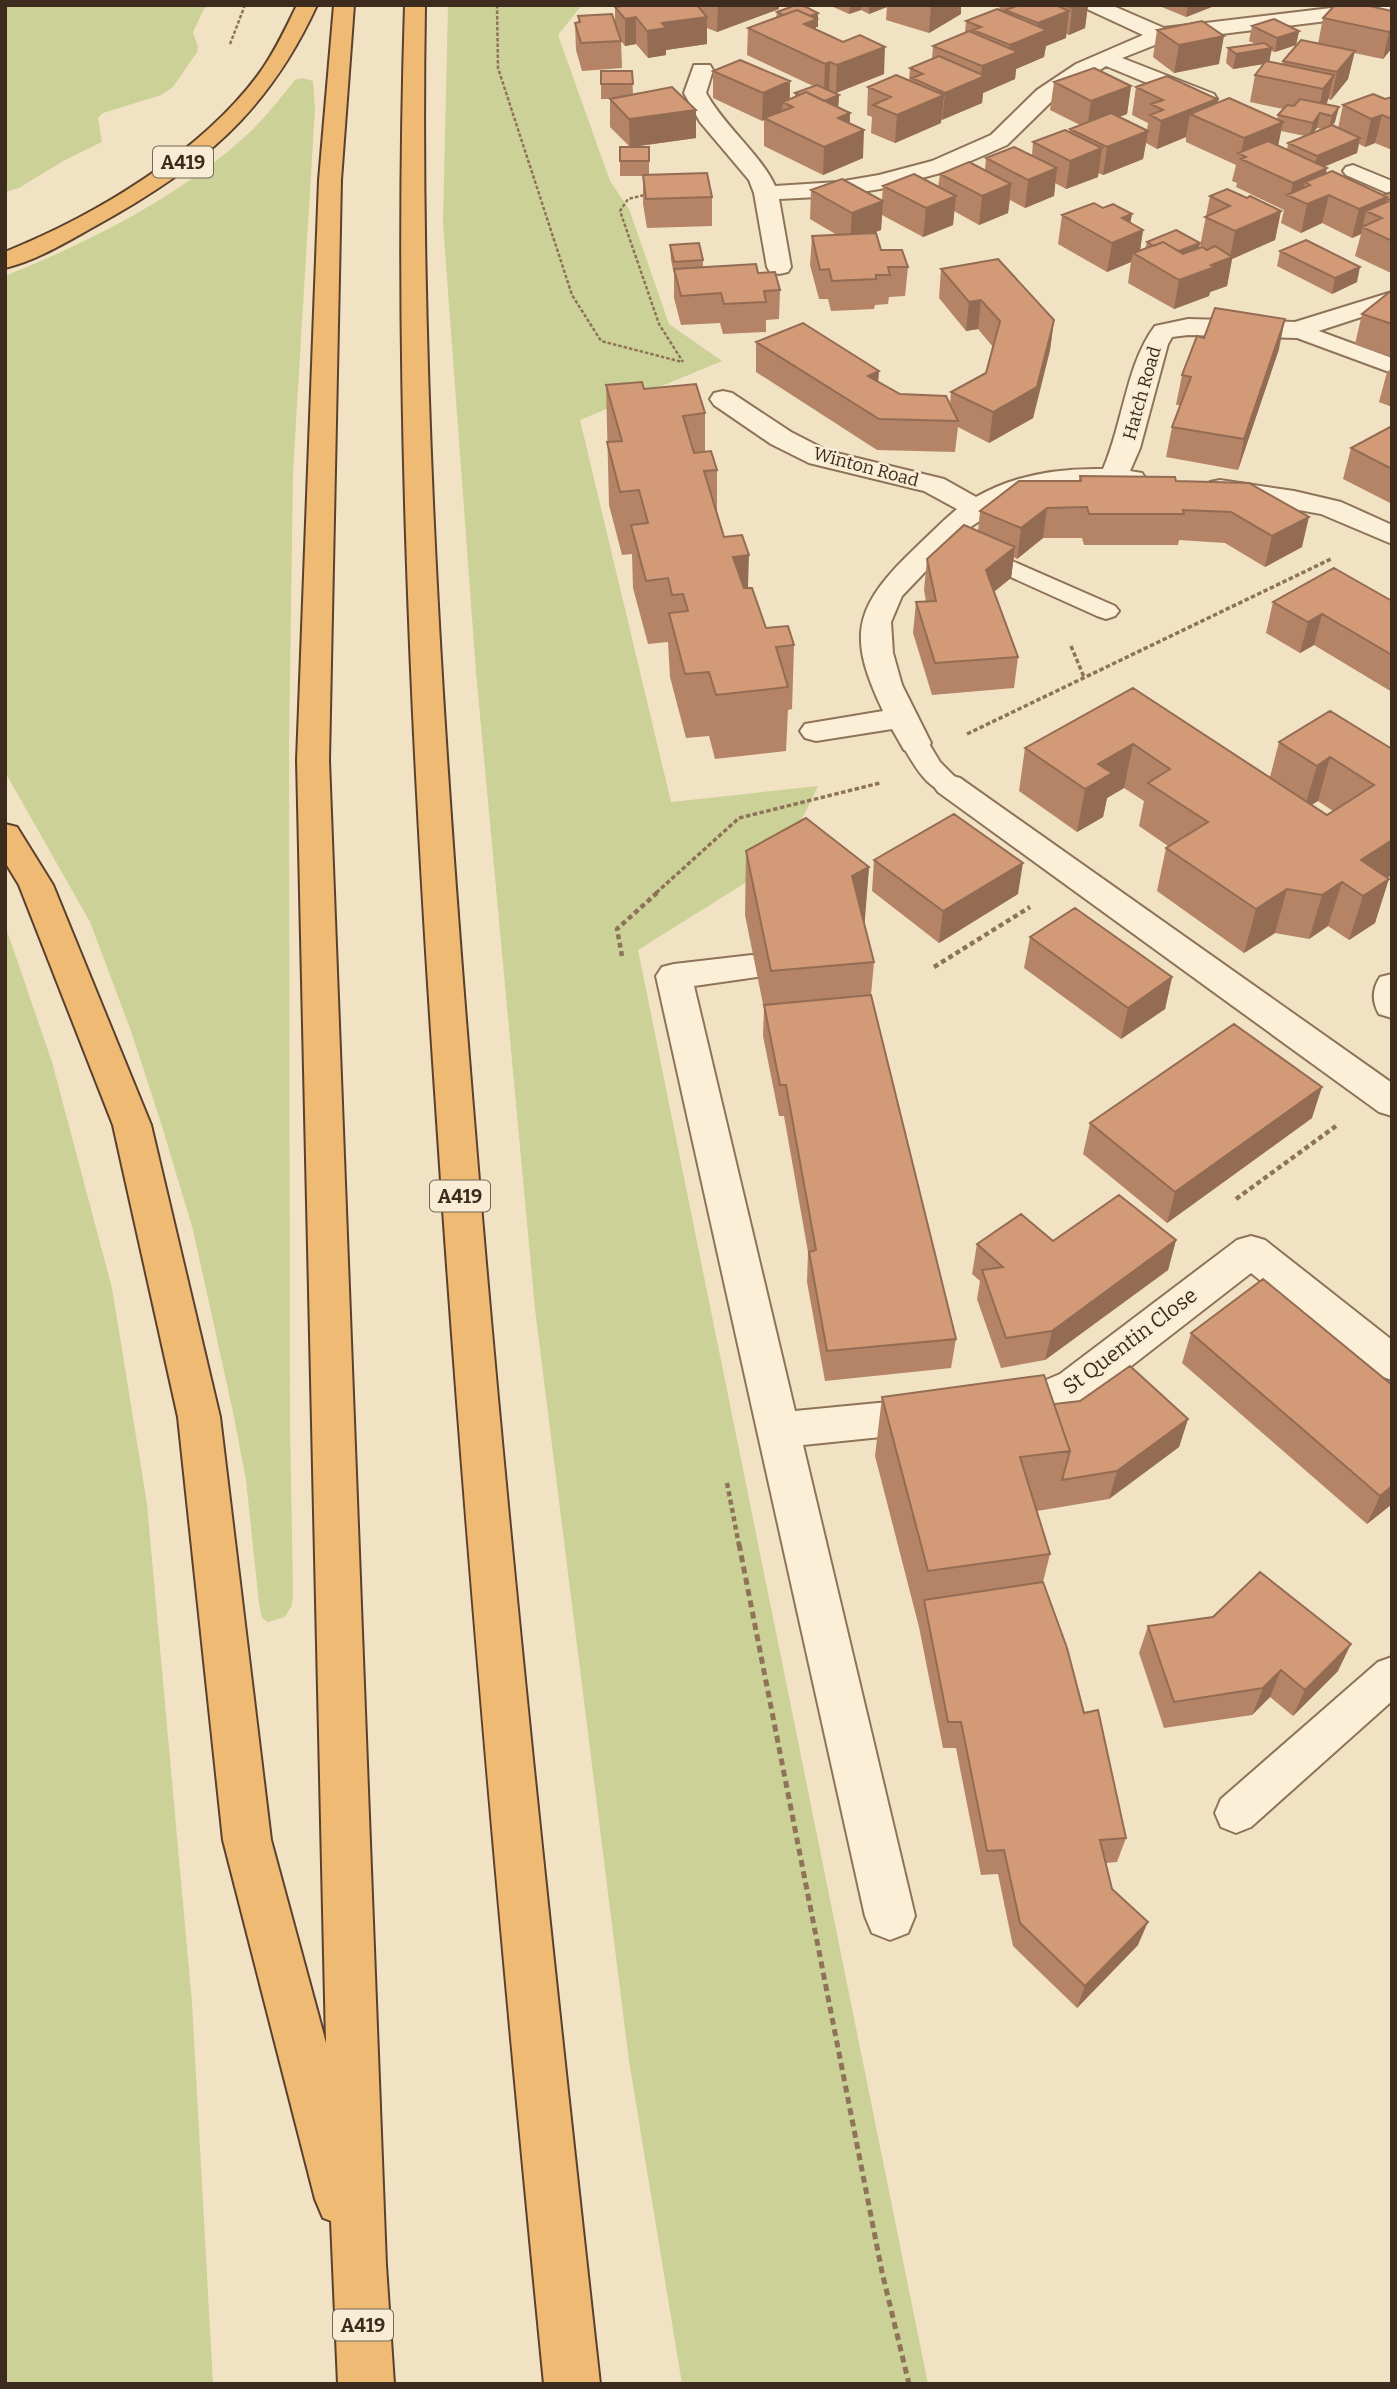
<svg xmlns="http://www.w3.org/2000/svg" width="1397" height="2389" viewBox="0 0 1397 2389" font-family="Bitter,serif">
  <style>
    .green { fill: #ccd197 }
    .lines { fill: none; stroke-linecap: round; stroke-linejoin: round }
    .service-casing { stroke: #8e7359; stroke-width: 4 }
    .minor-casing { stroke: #8e7359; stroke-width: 4 }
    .trunk-casing { stroke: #5b412d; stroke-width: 4 }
    .path-far3 { stroke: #8e7359; stroke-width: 2.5; stroke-dasharray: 3.5 2; stroke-linecap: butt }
    .path-far2 { stroke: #8e7359; stroke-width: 3.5; stroke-dasharray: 4.5 2.5; stroke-linecap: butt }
    .path-far1 { stroke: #8e7359; stroke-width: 4.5; stroke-dasharray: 5 3.5; stroke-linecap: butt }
    .path { stroke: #8e7359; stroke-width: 5; stroke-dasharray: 7 4.5; stroke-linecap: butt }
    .service { fill: #fbefd8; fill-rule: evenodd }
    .minor { fill: #fbefd8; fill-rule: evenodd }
    .trunk { fill: #eeba74; fill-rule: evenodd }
    .wall { fill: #b58466; fill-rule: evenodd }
    .shaded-wall { fill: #936c53 }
    .building { fill: #d29a77; stroke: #936c53; stroke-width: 2 }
    .labels { text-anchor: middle; stroke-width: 5; stroke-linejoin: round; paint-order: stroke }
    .far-street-label { font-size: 18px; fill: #3d2c1e; stroke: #f8ecd4 }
    .shield { fill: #f8ecd4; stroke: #756655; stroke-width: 2 }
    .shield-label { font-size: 19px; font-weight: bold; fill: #3d2c1e }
    .street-label { font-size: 21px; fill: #3d2c1e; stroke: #f8ecd4 }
  </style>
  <rect width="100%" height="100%" fill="#f1e2c4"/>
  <path class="green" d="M5,5H210L204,9L193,32L198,47L197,52L173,87L161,95L103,113L98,118L102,142L63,161L19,188L5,192Z
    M448,5H582L558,35L610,181L629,209L669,324L722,361L580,420L671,802L818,786L782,860L638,950L928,2384H682L629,2061L535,1309L476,672L443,223Z
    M302,78L313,81L315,108L293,471L289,745L290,1425L293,1594L292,1605L285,1617L268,1622L262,1618L259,1604L246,1480L233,1412L193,1230L161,1123L132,1034L90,922L5,772V276C85,244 177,198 241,140C262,122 278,101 295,80Z
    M5,925L52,1062L112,1288L147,1504L192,2003L213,2384H5Z"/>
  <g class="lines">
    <defs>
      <path id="service" d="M1353,165L1392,181V195L1346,175L1343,171L1346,167Z
        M1297,323L1392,358V373L1289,335L1286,330L1289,325Z
        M971,543L1115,606L1119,611L1115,616L1106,619L1097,616L962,555L959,550L962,545Z
        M915,734L925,737L940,762L963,785L959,791C930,799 914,764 901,743L905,737Z
        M1392,1657V1701L1251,1827L1236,1833L1221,1827L1215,1813L1221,1799L1378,1662Z"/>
      <path id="minor" d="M1084,5H1111L1164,28L1356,5H1392V13L1165,41L1122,58L1214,94L1217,99L1214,104H1198L1106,66L1053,100L1007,145L948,171L880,189L838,196L779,199L791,267L788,272L779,274L770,272L767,267L754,193L749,180L700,122L684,93L694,65H710L713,70L706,93C724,126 762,156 775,186L838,182L879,175L932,161L991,135L1037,90L1076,64L1143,35L1087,9Z
        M1392,292V307L1297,338L1188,335L1172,337L1168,344L1140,448L1130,471L1142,473L1146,479L1142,485L1052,489L1005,504L963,532L902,596L891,622L893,653L902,685L931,743L926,750L915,753L904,750L892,729L816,741L805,738L800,731L805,724L883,711C850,641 851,612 906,557C923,541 939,524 957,509L924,491L809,463L771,444L714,405L710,399L714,393L723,391L732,393L791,432L828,451L944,479L976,497C1014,475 1060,468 1103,469C1123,424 1126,364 1155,326L1188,319L1295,322Z
        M1220,480L1294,491L1341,502L1392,525V544L1321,514L1210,494L1206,488L1210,482Z
        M949,775L960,778L1392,1083V1116L1379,1112L938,792L933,785L938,778Z
        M752,955L764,958L770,967L764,976L694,986L795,1411L930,1398L945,1403L951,1415L945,1427L930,1432L803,1445L915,1916L908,1933L890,1940L872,1933L865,1916L656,976L662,967L674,964Z
        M1392,974V1018L1379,1014C1372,1002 1372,989 1380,977Z
        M1251,1236L1265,1240L1392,1340V1380L1377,1375L1251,1273L1090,1398C1061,1414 1018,1431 985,1420L979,1408L985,1396L1039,1383L1060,1374L1237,1240Z"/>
      <path id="trunk" d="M297,5H317C267,114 200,168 97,225C68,241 38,260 5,268V252C95,216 204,151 261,71C275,51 286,28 297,5Z
        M334,5H354L341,180L329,760L386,2265L394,2384H338L331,2221L323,2218L315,2199L223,1840L178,1417L113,1125L19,885L5,862V824L17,827L53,885L151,1125L220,1417L271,1840L326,2043L297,760L319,180Z
        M405,5H425C419,374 443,740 473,1107C507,1533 553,1959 600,2384H544C502,1958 464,1533 436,1106C411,739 393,373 405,5Z"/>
    </defs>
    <use href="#service" class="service-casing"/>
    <use href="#minor" class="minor-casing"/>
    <use href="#trunk" class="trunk-casing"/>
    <path class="path-far3" d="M497,5L498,68L572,295L601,341L682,362
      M230,44L245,5
      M649,194L628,199L620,211L659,324L683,362"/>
    <path class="path-far2" d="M1071,646L1084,677
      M967,734L1331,559
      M656,893L739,818L880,783"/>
    <path class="path-far1" d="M622,956L617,929L658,892
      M934,967L1030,907
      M1236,1199L1336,1126
      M727,1483L739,1545"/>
    <path class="path" d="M739,1544L882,2272L909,2384"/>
    <use href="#service" class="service"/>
    <use href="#minor" class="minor"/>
    <use href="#trunk" class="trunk"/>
  </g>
  <path class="wall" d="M623,5H779V9L717,32L707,28V44L666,50V55L648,58L636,44L625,46L621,41L622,68L582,71L576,50L575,23L578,22V16L615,24V7L623,6Z
    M829,5H961V14L929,33L886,20L887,7L869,14L861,10L849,14Z
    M1000,5H1088L1085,28L1069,35L1066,34V38L1046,46L1044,57L1016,69L1015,79L983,93L982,103L941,120V123L895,143L871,133L872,117L867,115L868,87L909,80L910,68L932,59L933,46L965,33L966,21L999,10Z
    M1157,5H1217L1186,17Z
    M1392,11V48L1383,59L1354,53L1348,79L1331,100L1328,99L1326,105L1335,122L1332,126L1338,128L1343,105L1385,99L1392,97V150L1375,143L1365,147L1359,144L1357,153L1324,167L1326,173L1383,195L1392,192V272L1391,273L1355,256L1361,234L1352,238L1322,223L1301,233L1281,223L1284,210L1236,187L1237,183L1232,181L1236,165L1186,142V137L1157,149L1146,143L1143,159L1103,175L1098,173V177L1066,189L1055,183L1054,196L1025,208L1010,200L1008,213L979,225L954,211L953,225L923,237L882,215L881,230L872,233L881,250L908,267L905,296L889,297L888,304L875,305L874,309L831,311L828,299H819L810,265L812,236L837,235L810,219L811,190L882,200L883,186L938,187L940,174L985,170L986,158L1032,155L1033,142L1070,132V129L1080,125L1050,110L1054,82L1131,86L1127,114L1119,117L1147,130L1148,123L1132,115L1136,87L1217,99L1216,103L1277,120L1278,115L1283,109L1250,102L1255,75L1264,64L1233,69L1226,63L1228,48L1256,44L1249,41L1252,26L1299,31L1296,45L1275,52L1271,51L1269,62L1282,64L1283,61L1318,44L1323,18ZM1317,128L1323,129L1313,133ZM1281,131L1305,136L1288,143L1287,150L1278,146Z
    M777,12L818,27H816V29L884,74L836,93L829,90L839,95L838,107L850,113V123L863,158L823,175L764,146V120L762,121L713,98V71L790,81V99L795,97V93L813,86L747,55L748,28L776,18Z
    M1157,30L1219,64L1174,73L1153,57Z
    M632,71L633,95L696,110V138L633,147L649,162V175L712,197V226L647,228L643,204V176H620V161L630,147L610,127V99H614H601V84Z
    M1210,196L1247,198L1281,211L1275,240L1232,259L1227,286L1210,292L1209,296L1174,309L1128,283L1131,262L1107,272L1058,244L1062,215L1103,208L1132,214L1130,223L1143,230L1140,251L1145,249L1147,242L1200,243L1199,248L1202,247L1200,246Z
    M670,245L703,260V267L758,273L780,290L779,319L766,320V332L723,334L720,323L681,325L674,298V274L671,260Z
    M1280,251L1357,282L1332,294L1277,266Z
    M941,269L1054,320L1050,350L1033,418L989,443L958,427L955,452L877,450L756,372V342L878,382L900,394L950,404L951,392L986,373L993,347L978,329L966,331L939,298Z
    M1392,290V357L1355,344L1362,314Z
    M1279,349L1238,470L1166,457L1172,427L1180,405H1176L1182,375Z
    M1392,368V407L1379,402L1387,372Z
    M606,385L644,389L705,413V452L717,470V512L724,537L766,628L794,645L792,709L788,710L786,751L715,759L709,736L686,738L670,677L668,642L648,644L633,588L632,554L622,555L609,505Z
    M1392,426V504L1343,479L1351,448Z
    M1080,476L1176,481L1302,547L1265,567L1225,543L1179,540L1178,545H1084L1082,538H1043L1017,559L1014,557L1011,578L994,592L1018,657L1014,688L932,695L913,633L916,602H926L924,590L927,559L978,531L980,511L1079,481Z
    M1392,601V692L1314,645L1300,653L1266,633L1273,602Z
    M1133,688L1270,777L1279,742L1392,749V875L1387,878L1375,923L1349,940L1328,926L1309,939L1275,933L1244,953L1157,891L1166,848L1168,846L1139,826L1144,801L1124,788L1107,798L1103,817L1077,832L1019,791L1025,748ZM1318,801L1333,811L1327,815L1312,805Z
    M746,851L869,867L864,924L874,962L871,995L956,1339L951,1368L825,1381L807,1282L808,1252L784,1116H779L763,1036L764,1009L745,915Z
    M874,860L1018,894L939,943L872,891Z
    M1030,937L1172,977L1165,1009L1121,1039L1024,968Z
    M1312,1118L1167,1223L1083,1154L1090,1123Z
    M1176,1240L1168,1270L1045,1360L1001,1368L977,1299L980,1281L972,1274L977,1244L1053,1241Z
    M1191,1333L1392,1385V1504L1367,1524L1182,1363Z
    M882,1397L1054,1404L1188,1419L1179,1447L1109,1499L1037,1511L1050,1554L1043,1582L1084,1713L1126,1838L1117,1862L1106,1863L1112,1889L1138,1945L1077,2008L1013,1946L998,1874L981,1875L956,1748H943L919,1627L875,1456Z
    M1148,1626L1338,1671L1293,1716L1270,1697L1252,1715L1164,1728L1139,1653Z"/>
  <path class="shaded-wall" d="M779,5V9L717,32L718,6Z
    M850,5H862L861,10L849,14Z
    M869,5H887V7L869,14Z
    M933,5H961V14L929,33L931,6Z
    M1078,5H1088L1085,28L1069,35L1072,8Z
    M1188,5H1217L1186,17Z
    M1069,11L1066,38L1046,46L1044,57L1016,69L1015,79L983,93L982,103L942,120L945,93L981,77L982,66L1009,55L1010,45L1037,34L1038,23Z
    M818,13V27H816V46L796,21Z
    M636,17V44L625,46V19Z
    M707,17V44L666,50V55L648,58L647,31L662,23Z
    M1392,29V48L1383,59L1389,32Z
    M1299,31L1296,45L1275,52L1277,38Z
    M1224,36L1219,64L1174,73L1179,45Z
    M885,47L884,74L836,93L837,65Z
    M1272,48L1269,63L1233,69L1236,54Z
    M1355,51L1348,79L1331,100L1337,72Z
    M830,62L829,90L824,92L825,64Z
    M1334,75L1327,103L1317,116L1323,89Z
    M790,81L789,105L783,102L782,112L764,118V120L762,121L763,93Z
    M1131,86L1127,114L1087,129L1091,101Z
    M839,95L838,110L817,104Z
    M944,95L941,123L895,143L897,115Z
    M1217,99L1213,124L1190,114L1186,137L1157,149L1161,121Z
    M1339,107L1335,122L1329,130L1332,116Z
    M696,110V138L630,147L629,119Z
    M850,113L849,137L864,130L863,158L823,175L824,147L838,118Z
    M1320,113L1317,128L1309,137L1313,123Z
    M1382,115L1375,143L1365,147L1371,119Z
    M1283,122L1277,150L1246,157L1241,155L1244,138Z
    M1148,131L1143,159L1103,175L1107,147Z
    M1360,138L1357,153L1313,171L1317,156Z
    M1102,148L1098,177L1066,189L1070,161Z
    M1057,168L1054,196L1025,208L1028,180Z
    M1327,168L1321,197L1310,185L1305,182L1301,201L1290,196L1293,183Z
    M1011,184L1008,213L979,225L982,196Z
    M1329,195L1322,223L1301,233L1307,204Z
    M956,196L953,225L923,237L926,208Z
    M1387,197L1382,218L1366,211L1361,234L1352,238L1359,209Z
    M883,201L881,230L850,242L852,213Z
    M1281,211L1275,240L1232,259L1227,286L1210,292L1209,296L1174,309L1179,280L1211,265L1230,257L1235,231Z
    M1132,214L1128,236L1143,230L1139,257L1133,253L1131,262L1107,272L1112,243L1122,218Z
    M1200,243L1197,258L1171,255Z
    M1360,267L1357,282L1332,294L1335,278Z
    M981,300L978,329L966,331L969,302Z
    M1285,319L1279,349L1238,470L1244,439Z
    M1054,320L1050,350L1033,418L989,443L993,412Z
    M879,371L877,401L868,376Z
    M1047,508L1043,538L1017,559L1021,528Z
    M1309,517L1302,547L1265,567L1272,536Z
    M1015,547L1011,578L982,601L986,570Z
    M749,555L747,618L733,557Z
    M1322,614L1314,645L1300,653L1308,622Z
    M1133,744L1124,788L1107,798L1103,817L1077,832L1085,789L1098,764Z
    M1330,757L1318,801L1304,809L1317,766Z
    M1392,840V875L1360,895L1361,860Z
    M1023,863L1018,894L939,943L943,911Z
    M869,867L864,931L852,876Z
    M1389,879L1375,923L1349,940L1363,896Z
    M1342,882L1328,926L1309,939L1322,895Z
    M1287,889L1275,933L1244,953L1256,909Z
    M1172,977L1165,1009L1121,1039L1128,1008Z
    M1322,1087L1312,1118L1167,1223L1175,1192Z
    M1176,1240L1168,1270L1045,1360L1052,1331Z
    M1188,1419L1179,1447L1109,1499L1117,1471Z
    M1392,1486V1504L1367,1524L1380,1496Z
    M1351,1644L1338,1671L1293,1716L1305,1690Z
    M1281,1670L1270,1697L1252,1715L1263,1688Z
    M1148,1922L1138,1945L1077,2008L1085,1986Z"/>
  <path class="building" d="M628,5H697L707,17L662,23L666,28L647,31L636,17L625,19L615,7Z
    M796,5H802L818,13L810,16L797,10L783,15L777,12Z
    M1009,5H1056L1069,11L1038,23L1005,10L1014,7Z
    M1065,5H1079L1072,8Z
    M1335,5H1365L1392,11V29L1389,32L1323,18Z
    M997,9L1047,30L1010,45L973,30L981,27L966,21Z
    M797,10L817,19L804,24L843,42L860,35L885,47L837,65L830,62L825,64L748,28Z
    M612,14L621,41L581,43L575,23L580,22L578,16Z
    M1274,19L1299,31L1277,38L1252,26Z
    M1202,21L1224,36L1179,45L1157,30Z
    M969,31L1018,52L982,66L933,46Z
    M1301,40L1355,51L1337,72L1283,61Z
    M1264,43L1272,48L1236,54L1228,48Z
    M939,56L985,76L945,93L912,78L923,74L910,68Z
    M740,60L790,81L763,93L713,71Z
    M1266,61L1334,75L1323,89L1255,75Z
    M1094,68L1131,86L1091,101L1054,82Z
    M601,71H632L633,84H601Z
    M896,75L944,95L897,115L873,105L891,97L868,87Z
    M1167,76L1217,99L1161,121L1150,115L1163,110L1151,104L1163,100L1136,87Z
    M817,85L839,95L824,101L806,92L799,95L795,93Z
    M672,87L696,110L629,119L610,99Z
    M806,92L850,113L838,118L864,130L824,147L764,118L793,107L783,102Z
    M1373,94L1385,99L1392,97V119L1382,115L1371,119L1343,105Z
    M1229,98L1283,122L1244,138L1190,114Z
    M1300,99L1339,107L1332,116L1320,113L1313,123L1278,115L1287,105L1294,106Z
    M1111,113L1148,131L1107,147L1070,129Z
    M1332,125L1360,138L1317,156L1288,143Z
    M1065,130L1102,148L1070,161L1033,142Z
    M1268,141L1327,168L1293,183L1241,159L1246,157L1238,153Z
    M620,147H649V161H620Z
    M1014,147L1057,168L1028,180L986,158Z
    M969,162L1011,184L982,196L940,174Z
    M1332,171L1387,197L1359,209L1329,195L1307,204L1287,195L1310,185L1305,182Z
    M707,173L712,197L646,199L643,175Z
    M914,174L956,196L926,208L883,186Z
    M842,179L883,201L852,213L811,190Z
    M1227,189L1247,198L1250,196L1281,211L1235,231L1205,217L1230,206L1210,196Z
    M1392,192V200L1387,199V197L1383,195Z
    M1391,200H1392V241L1362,227L1382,218L1366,211Z
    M1094,203L1103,208L1113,204L1132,214L1122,218L1143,230L1112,243L1062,215Z
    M1176,230L1200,243L1179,251L1163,242L1154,246L1147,242Z
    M876,233L881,250H902L908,267H888L890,275H876V279L832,281L829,269L820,270L812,236Z
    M1306,240L1360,267L1335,278L1280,251Z
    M1163,242L1183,254L1202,247L1207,250L1215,246L1232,257L1211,265L1215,267L1179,280L1133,253Z
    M699,243L703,260L674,262L670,245Z
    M998,259L1054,320L1037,387L993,412L951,392L986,373L1000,321L981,300L969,302L941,269Z
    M756,264L758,273L775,272L780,290L764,291L766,302L724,304L721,293L681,296L674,269Z
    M1392,290V324L1362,314Z
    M1215,308L1285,319L1244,439L1172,427L1191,377L1182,375L1197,336L1204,338Z
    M803,323L879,371L868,376L900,394L946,396L958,421L879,419L756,342Z
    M642,382L644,389L696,384L705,413L683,416L694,453L711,451L717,470L704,471L724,537L742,535L749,555L733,557L744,588H752L766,628L788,626L794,645L776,647L788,687L716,695L709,672L685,674L669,613L688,611L683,594L672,595L668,578L646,581L631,525L648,523L639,490L620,492L607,442L622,441L606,385Z
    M1392,426V469L1351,448Z
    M1080,476L1175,477L1176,481L1249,483L1309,517L1272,536L1231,512L1183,510L1184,514H1089L1087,507L1047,508L1021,528L980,511L1019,481H1081Z
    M964,525L1015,547L986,570L1018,657L935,663L916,602L936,601L927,559Z
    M1334,568L1392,601V655L1322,614L1308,622L1273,602Z
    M1133,688L1327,815L1374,785L1330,757L1317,766L1279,742L1330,711L1392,749V840L1361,860L1389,879L1363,896L1342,882L1322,895L1287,889L1256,909L1166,848L1208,822L1148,783L1170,769L1133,744L1098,764L1112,773L1085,789L1025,748Z
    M954,814L1023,863L943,911L874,860Z
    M806,818L869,867L852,876L874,962L771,971L746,851Z
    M1075,908L1172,977L1128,1008L1030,937Z
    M871,995L956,1339L827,1351L809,1252L816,1250L786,1085H780L764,1005Z
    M1234,1024L1322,1087L1175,1192L1090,1123Z
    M1119,1195L1176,1240L1052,1331L1006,1338L982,1270L1003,1267L977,1244L1021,1214L1053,1241Z
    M1263,1279L1392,1385V1486L1380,1496L1191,1333Z
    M1130,1366L1188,1419L1117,1471L1062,1480L1070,1451L1054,1404L1080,1401Z
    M1044,1375L1070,1451L1020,1457L1050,1554L928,1571L882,1397Z
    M1260,1572L1351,1644L1305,1690L1281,1670L1263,1688L1174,1702L1148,1626L1213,1617Z
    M1043,1582L1067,1648L1084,1713L1098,1710L1126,1838L1100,1840L1112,1889L1148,1922L1085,1986L1020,1923L1004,1850L987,1851L961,1722H948L924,1600Z"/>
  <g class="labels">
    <g class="far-street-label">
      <text transform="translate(1142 393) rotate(-74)" y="6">Hatch Road</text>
      <text transform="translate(866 467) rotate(15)" y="6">Winton Road</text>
    </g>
    <g class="shield">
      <rect x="153" y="146.5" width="60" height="31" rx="5"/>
      <rect x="430" y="1180.5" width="60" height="31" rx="5"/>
      <rect x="333" y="2309.5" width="60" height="31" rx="5"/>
    </g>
    <g class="shield-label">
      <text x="183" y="169">A419</text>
      <text x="460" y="1203">A419</text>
      <text x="363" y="2332">A419</text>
    </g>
    <g class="street-label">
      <text transform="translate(1130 1341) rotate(-37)" y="7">St Quentin Close</text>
    </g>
  </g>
  <rect width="1397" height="2389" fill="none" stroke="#3d2c1e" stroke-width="14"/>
</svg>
